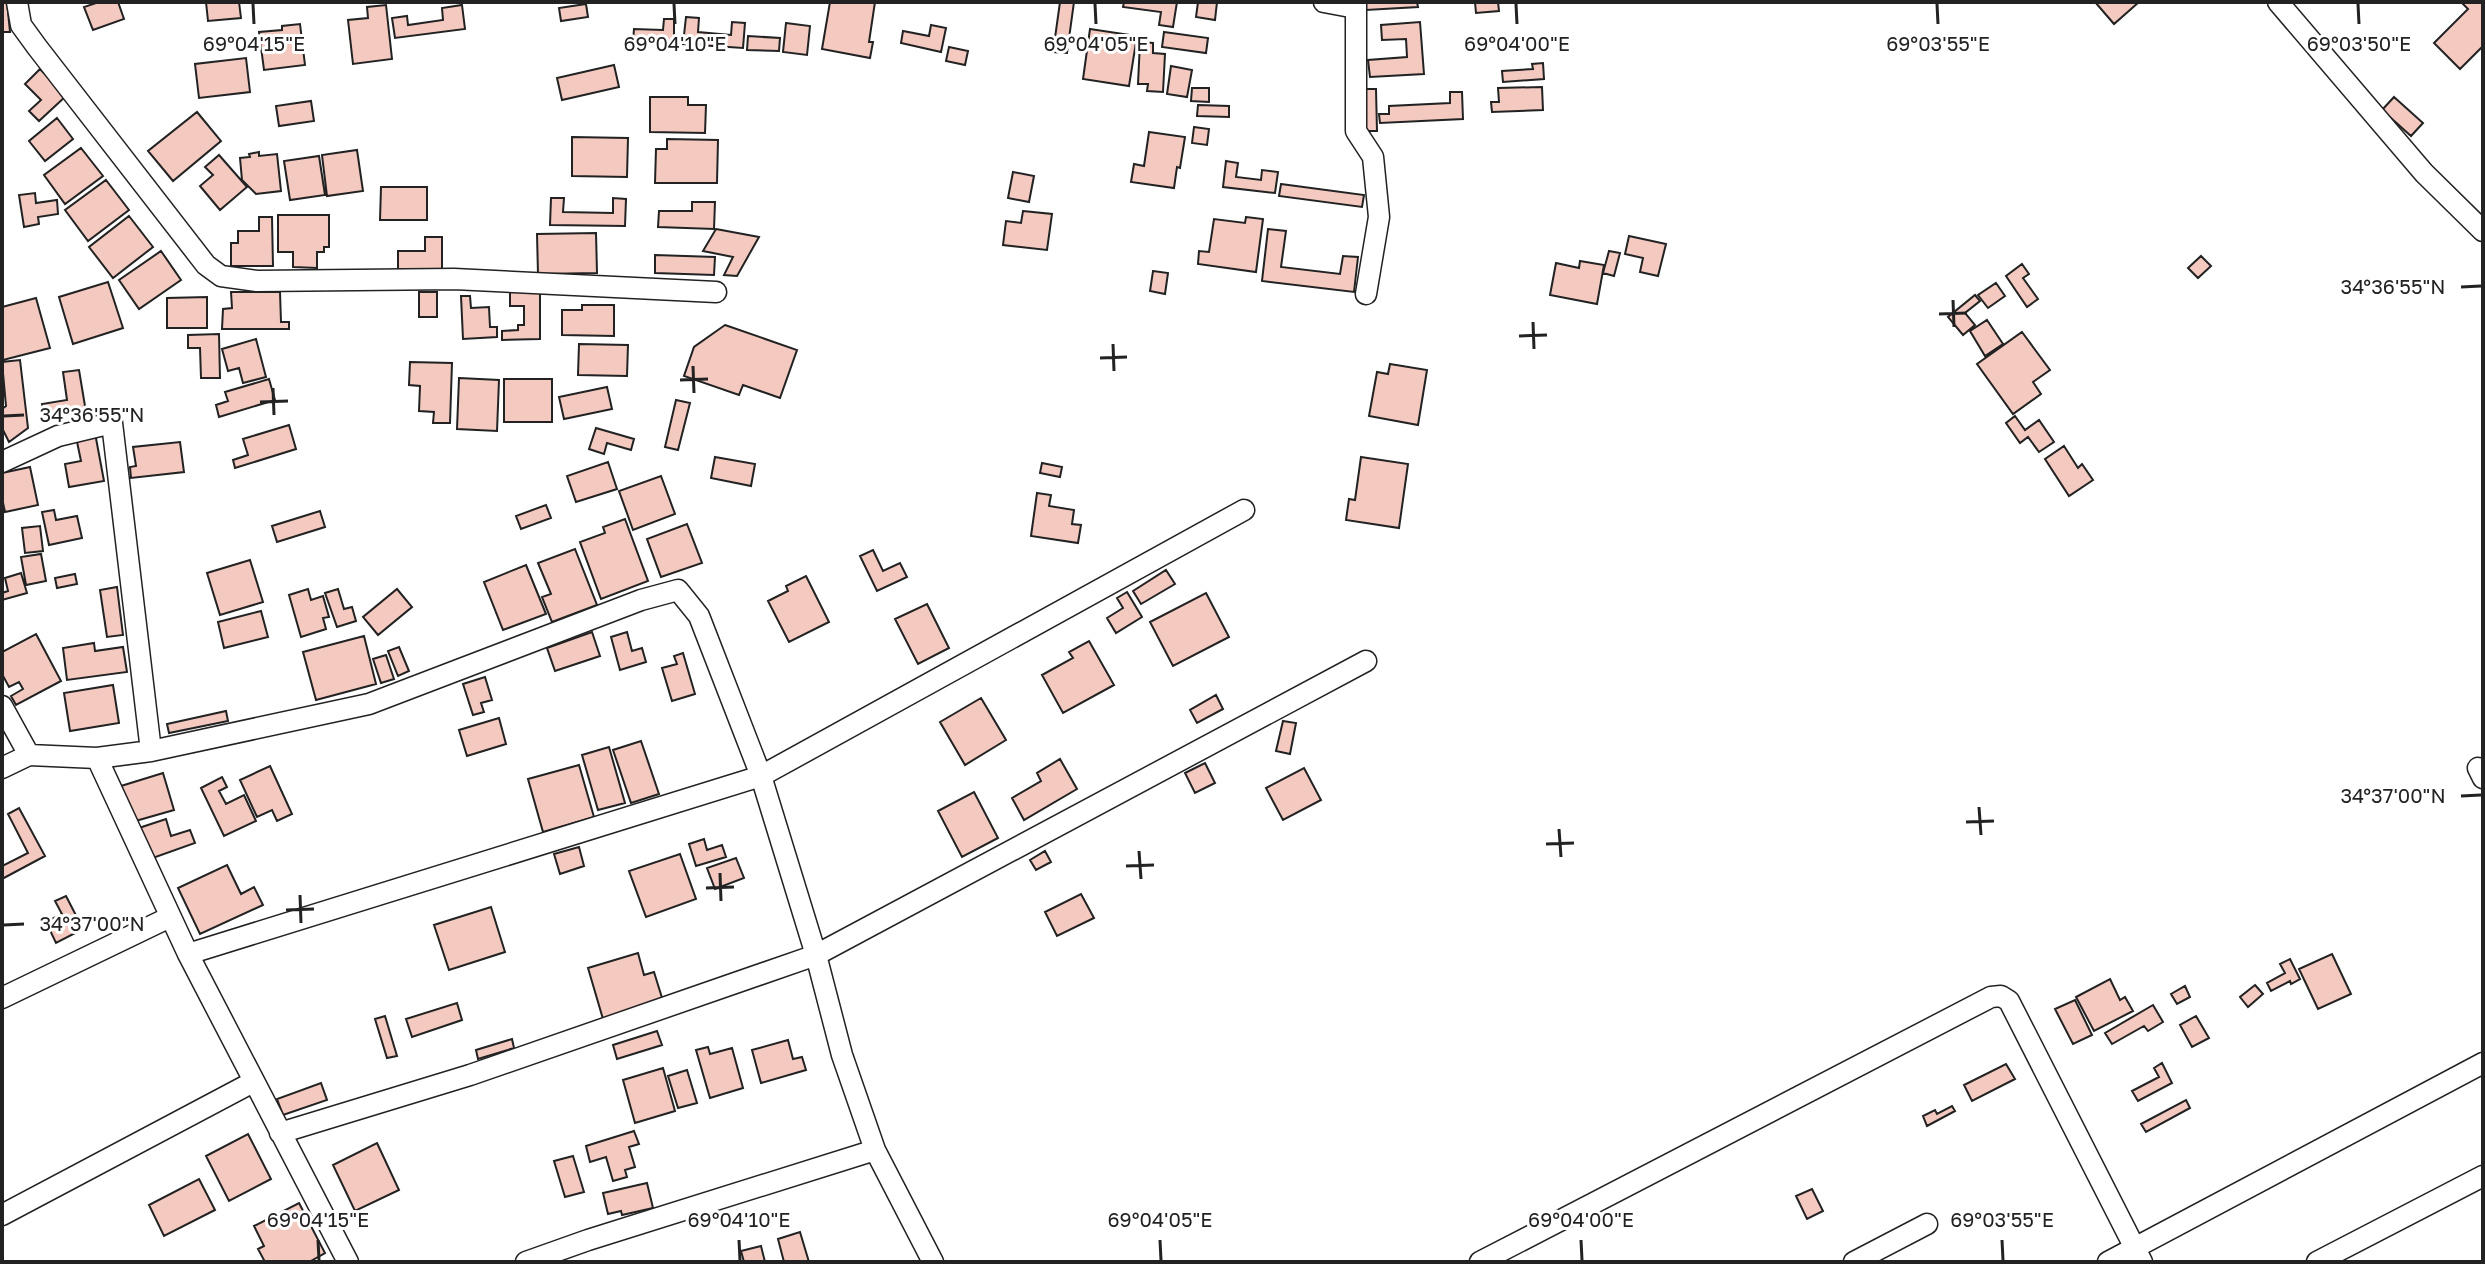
<svg xmlns="http://www.w3.org/2000/svg" width="2485" height="1264" viewBox="0 0 2485 1264" font-family="'Golos Text',sans-serif">
  <style>
    .building { fill: #f3c9c0; stroke: #222; stroke-width: 2 }
    .lines { fill: none; stroke-linecap: round; stroke-linejoin: round }
    .minor-casing { stroke: #222; stroke-width: 23 }
    .minor { stroke: #fff; stroke-width: 20 }
    .ticks { fill: none; stroke: #222; stroke-width: 3 }
    .ticks-label { font-size: 20px; text-anchor: middle; fill: #222; stroke: #fff; stroke-width: 6; stroke-linejoin: round; paint-order: stroke }
  </style>
  <rect width="100%" height="100%" fill="#fff"/>
  <path class="building" d="M7,2L10,32H2V3Z
    M99,2H118L124,19L93,30L84,7Z
    M206,2H239L241,18L208,21Z
    M830,2H875L869,42H873L870,58L822,49Z
    M1060,2H1074L1067,53L1053,52Z
    M1124,2H1177L1173,27L1159,25L1161,12L1123,7Z
    M1198,2H1217L1215,20L1196,17Z
    M1365,2H1417L1418,7L1366,10Z
    M1475,2H1498L1499,11L1476,13Z
    M2095,2H2139L2114,24Z
    M2461,2H2483V46L2460,69L2434,43L2468,9Z
    M586,4L588,17L561,21L559,8Z
    M386,5L392,59L353,64L348,20L368,18L367,7Z
    M462,5L465,29L395,38L392,18L407,16L408,25L443,20L442,8Z
    M686,17L699,18L698,32L731,35L732,22L745,23L743,48L683,44Z
    M664,19H674V43L633,41L634,29L663,30Z
    M1420,22L1424,74L1370,77L1368,60L1407,57L1406,39L1382,40L1381,25Z
    M786,23L810,26L807,55L783,52Z
    M300,24L305,65L264,70L259,32L282,30V26Z
    M931,25L946,28L941,52L901,43L903,31L929,36Z
    M1090,29L1137,36L1129,86L1083,79Z
    M1164,32L1208,38L1206,53L1162,47Z
    M748,36L780,38L779,51L747,50Z
    M1140,42L1153,43V53L1165,54L1163,92L1147,91L1148,84H1138Z
    M949,47L968,51L965,65L946,61Z
    M246,58L250,92L199,98L195,64Z
    M1543,63L1544,79L1503,82L1502,71L1533,69L1532,64Z
    M614,65L619,87L562,100L557,78Z
    M1171,66L1192,70L1187,97L1167,94Z
    M40,69L66,96L39,121L29,111L41,100L25,84Z
    M1542,87L1543,110L1492,112L1491,102H1499L1498,88Z
    M1192,88H1209V102L1191,101Z
    M1363,89H1376L1377,131H1363Z
    M1450,92H1462L1463,119L1380,123L1379,114H1389V106L1450,103Z
    M650,97H688V105H706L705,133L650,132Z
    M2394,97L2423,123L2411,136L2382,110Z
    M311,101L314,121L279,126L276,106Z
    M1198,105L1229,106V117L1197,116Z
    M197,112L221,141L173,181L148,151Z
    M57,118L73,139L45,161L29,141Z
    M1194,127L1209,129L1207,145L1192,143Z
    M1149,132L1185,137L1180,168L1177,167L1174,188L1131,182L1134,164L1144,166Z
    M572,137L628,138L627,177L572,176Z
    M667,139L718,140L717,183H655L656,149H667Z
    M81,148L103,176L65,204L44,175Z
    M357,150L363,191L327,196L322,155Z
    M259,152V156L277,154L281,191L256,194L242,180L240,158L250,157L249,154Z
    M219,155L247,187L220,210L200,186L213,175L205,167Z
    M319,156L325,195L290,200L284,161Z
    M1226,161L1238,163L1236,177L1261,180L1262,170L1278,172L1275,193L1223,187Z
    M1013,172L1034,176L1029,202L1008,198Z
    M106,180L129,210L88,241L65,210Z
    M1281,184L1364,195L1362,207L1279,196Z
    M381,187H427V220H380Z
    M35,193L36,203L57,200L58,214L38,217L39,224L24,227L19,195Z
    M551,198H564L563,212L613,213V198L626,199L625,226L550,225Z
    M692,202H715L714,229L658,227L659,211H692Z
    M1023,211L1052,214L1047,250L1003,245L1006,221L1021,223Z
    M278,215H329V247H324V252H317V268L293,267V252H278Z
    M129,216L153,247L113,278L89,247Z
    M259,217H272L273,266H231V243H238V231H259Z
    M1246,217L1263,219L1256,272L1198,264L1199,251L1209,252L1214,219L1245,223Z
    M716,229L759,237L737,276L724,275L733,257L703,251Z
    M1268,229L1286,231L1281,267L1340,274L1343,256L1358,257L1354,292L1262,281Z
    M596,233L597,273L538,274L537,234Z
    M1629,236L1666,244L1658,276L1640,272L1643,258L1625,254Z
    M425,237H442V269H398V251H425Z
    M161,251L181,280L139,309L119,280Z
    M1609,251L1620,253L1614,276L1603,273Z
    M655,255L715,257L714,275L655,273Z
    M2201,256L2211,266L2198,278L2188,268Z
    M1580,261L1604,265L1597,304L1550,295L1556,263L1579,268Z
    M2022,264L2029,274L2023,278L2038,299L2027,307L2006,276Z
    M1153,271L1168,273L1165,294L1150,291Z
    M108,282L123,328L73,344L59,297Z
    M1996,283L2005,296L1988,308L1978,295Z
    M231,292H280L281,322H289V329H222L223,309L232,308Z
    M419,292H437V317H419Z
    M510,292H540V339L502,340V331L518,330V325H524V306H510Z
    M1975,295L1980,301L1965,313L1975,325L1963,335L1948,317Z
    M461,296H470L471,308L489,307L490,327H497V337L463,339Z
    M207,297V328H167V298Z
    M36,298L50,348L3,360L2,307Z
    M582,305H614V336L562,335V310H582Z
    M1987,320L2003,344L1985,356L1970,331Z
    M725,325L797,350L780,398L743,385L739,395L684,376L694,347Z
    M2022,332L2050,370L2033,382L2041,394L2013,414L1977,364Z
    M219,334L220,378H201L200,348H188V335Z
    M256,339L266,377L243,383L239,368L228,371L222,349Z
    M579,344L628,345L627,376L578,375Z
    M20,360L28,428L9,442L2,428V409L6,406L2,362Z
    M410,362L452,363L450,423H433L434,412L419,411L420,386L409,385Z
    M1390,364L1427,370L1418,425L1369,416L1377,372L1388,374Z
    M79,370L86,412L44,418L42,404L67,400L63,372Z
    M459,378L499,380L497,431L457,429Z
    M269,379L275,400L219,417L216,405L228,401L225,392Z
    M504,379H552V422H504Z
    M607,387L612,409L564,419L559,397Z
    M676,400L690,403L678,450L665,447Z
    M2015,416L2025,430L2039,420L2054,442L2039,452L2028,437L2020,443L2006,423Z
    M289,425L296,449L235,468L233,460L248,455L243,439Z
    M596,428L634,439L631,450L607,443L604,454L589,449Z
    M95,433L104,481L69,487L65,464L81,461L76,437Z
    M180,442L184,472L131,478L130,467L136,466L133,447Z
    M2064,446L2078,468L2082,464L2093,480L2069,496L2045,459Z
    M715,457L755,464L751,486L711,478Z
    M1361,457L1408,464L1399,528L1346,520L1349,499L1355,500Z
    M608,462L617,489L576,502L567,476Z
    M1042,463L1062,467L1060,477L1040,473Z
    M30,467L38,505L5,512L2,498V473Z
    M661,476L675,514L633,530L619,491Z
    M1037,493L1051,495L1049,506L1074,510L1072,524L1081,525L1078,543L1031,536Z
    M546,505L551,518L521,529L516,516Z
    M54,510L56,520L77,516L82,538L49,545L42,512Z
    M320,511L325,527L277,542L272,526Z
    M625,519L648,581L601,599L580,542L605,533L603,527Z
    M687,524L702,563L661,577L647,539Z
    M40,526L43,551L25,553L22,528Z
    M575,549L597,605L552,622L542,597L551,594L538,563Z
    M873,550L883,571L900,563L907,577L877,591L860,556Z
    M41,554L46,581L26,585L21,557Z
    M250,560L263,602L220,615L207,573Z
    M526,565L546,614L503,630L484,582Z
    M1166,570L1175,584L1141,604L1133,591Z
    M21,573L27,593L2,600V593L8,591L5,578Z
    M75,574L77,584L57,588L55,578Z
    M806,576L829,622L789,642L768,601L788,591L786,586Z
    M117,587L123,635L107,637L100,590Z
    M308,589L311,600L323,596L329,617L323,618L326,629L301,637L289,595Z
    M338,589L344,609L352,607L356,621L337,627L325,593Z
    M397,589L412,607L378,635L363,617Z
    M1127,592L1142,617L1116,633L1107,618L1123,608L1117,598Z
    M1206,593L1229,637L1173,666L1150,622Z
    M927,604L949,648L918,664L895,619Z
    M261,611L268,637L224,648L218,622Z
    M592,632L600,656L555,671L547,648Z
    M627,632L632,651L642,648L646,662L620,670L611,637Z
    M36,634L61,681L16,705L11,696L23,689L19,682L9,687L2,674V652Z
    M364,636L376,684L316,700L303,652Z
    M1089,641L1114,685L1063,713L1042,675L1073,658L1069,652Z
    M94,643L95,651L123,647L127,672L67,680L63,648Z
    M399,647L409,671L398,676L388,651Z
    M683,653L695,694L672,701L662,668L677,664L674,656Z
    M386,655L394,679L381,683L373,659Z
    M485,677L492,700L481,703L484,712L473,715L463,684Z
    M113,685L119,723L70,731L64,693Z
    M1216,695L1223,709L1197,723L1190,710Z
    M981,698L1006,740L965,765L940,722Z
    M226,711L228,721L169,733L167,724Z
    M499,718L506,744L467,756L459,730Z
    M1283,721L1296,723L1290,754L1276,751Z
    M641,741L659,794L631,803L613,750Z
    M609,747L625,803L598,810L582,755Z
    M1060,759L1077,789L1024,820L1012,798L1041,781L1037,773Z
    M1205,763L1215,783L1195,793L1185,773Z
    M579,765L594,817L543,832L528,779Z
    M270,766L292,814L277,821L272,810L257,817L240,780Z
    M1304,768L1321,800L1283,820L1266,788Z
    M163,773L174,810L132,822L121,786Z
    M222,777L227,787L219,791L226,804L244,795L256,821L224,836L201,788Z
    M974,792L998,838L962,857L938,811Z
    M19,808L45,856L2,879V866L28,853L8,814Z
    M166,819L171,836L190,830L195,843L150,859L139,828Z
    M704,839L707,850L722,845L726,857L696,866L689,844Z
    M579,847L584,866L560,874L554,854Z
    M1045,851L1051,862L1036,870L1030,860Z
    M680,854L696,899L646,917L629,871Z
    M736,858L744,878L715,889L707,868Z
    M227,865L241,894L254,887L263,905L200,934L178,888Z
    M1081,894L1094,918L1057,936L1045,912Z
    M66,896L83,929L56,943L46,922L62,914L55,901Z
    M491,907L505,952L449,970L434,925Z
    M638,953L644,975L654,972L663,1001L603,1019L588,968Z
    M2332,954L2351,994L2318,1009L2299,969Z
    M2290,959L2300,979L2291,984L2290,981L2271,991L2267,983L2285,973L2280,964Z
    M2110,979L2120,1000L2125,997L2133,1011L2094,1031L2076,997Z
    M2255,985L2263,994L2248,1007L2240,997Z
    M2185,986L2190,997L2177,1004L2171,994Z
    M2075,1000L2092,1035L2073,1044L2055,1009Z
    M457,1003L462,1020L412,1037L406,1019Z
    M2153,1005L2163,1022L2148,1031L2144,1026L2112,1044L2105,1033Z
    M385,1016L397,1056L387,1058L375,1019Z
    M2196,1016L2209,1038L2192,1047L2180,1025Z
    M657,1031L662,1045L617,1059L613,1045Z
    M512,1039L514,1048L478,1059L476,1050Z
    M788,1040L793,1059L802,1057L806,1070L761,1083L752,1050Z
    M708,1047L710,1054L732,1048L743,1088L710,1098L696,1050Z
    M2162,1063L2172,1083L2138,1101L2132,1091L2159,1077L2154,1068Z
    M2006,1064L2015,1079L1972,1101L1964,1085Z
    M663,1068L675,1111L635,1123L623,1080Z
    M687,1070L697,1103L678,1108L668,1076Z
    M321,1083L327,1100L283,1115L277,1099Z
    M2186,1100L2190,1108L2146,1132L2141,1124Z
    M1952,1106L1955,1111L1927,1126L1923,1116L1935,1110L1937,1114Z
    M634,1131L639,1144L629,1147L635,1167L625,1170L627,1177L613,1181L606,1157L590,1162L586,1146Z
    M248,1134L271,1179L229,1201L206,1156Z
    M377,1143L399,1190L355,1211L333,1165Z
    M573,1156L584,1192L565,1197L554,1161Z
    M199,1179L215,1210L164,1236L149,1205Z
    M647,1183L653,1208L622,1215L621,1211L608,1214L603,1193Z
    M1812,1189L1823,1211L1807,1219L1796,1196Z
    M299,1203L325,1253L309,1262H265L258,1249L264,1246L254,1226Z
    M800,1232L809,1262H784L778,1239Z
    M761,1246L765,1262H744L741,1251Z"/>
  <g class="lines">
    <defs>
      <path id="minor" d="M17,2L21,25L37,47L206,265L221,276L257,281L454,279L716,292
        M1324,2L1356,8
        M1356,2V131L1373,157L1379,217L1366,294
        M2278,2L2424,173L2483,231
        M2,462L58,436L112,423L151,751
        M2,706L29,755
        M97,758L188,954L348,1262
        M2,768L29,755L97,758L151,751L369,704L641,600L678,590L699,616L761,776L816,955L842,1055L875,1150L933,1262
        M2478,768L2483,778
        M188,954L761,776L1244,510
        M2,998L170,917
        M280,1133L470,1075L816,955L1366,661
        M2,1215L253,1082
        M526,1262L588,1240L875,1150
        M1480,1262L1991,997L2001,996L2009,1001L2142,1262
        M1854,1262L1927,1224
        M2108,1262L2483,1063
        M2317,1262L2483,1176"/>
    </defs>
    <use href="#minor" class="minor-casing"/>
    <use href="#minor" class="minor"/>
  </g>
  <path class="ticks" d="M253,4L254,24M674,4L675,24M1095,4L1096,24M1516,4L1517,24M1937,4L1938,24M2358,4L2359,24M2461,287L2481,286M1953,300L1954,327M1939,314L1967,313M1533,322L1534,349M1519,336L1547,335M1113,344L1114,371M1100,358L1127,357M693,366L694,393M680,380L708,379M273,388L274,415M260,402L288,401M4,416L24,415M2461,796L2481,795M1979,807L1981,835M1966,822L1994,821M1559,829L1561,857M1546,844L1574,843M1139,851L1141,879M1126,866L1154,865M720,873L721,901M706,888L734,887M300,895L301,923M286,910L314,909M4,925L24,924M318,1240L319,1260M739,1240L740,1260M1160,1240L1161,1260M1581,1240L1582,1260M2002,1240L2003,1260"/>
  <g class="ticks-label">
    <text x="254" y="51">69°04'15"E</text>
    <text x="675" y="51">69°04'10"E</text>
    <text x="1096" y="51">69°04'05"E</text>
    <text x="1517" y="51">69°04'00"E</text>
    <text x="1938" y="51">69°03'55"E</text>
    <text x="2359" y="51">69°03'50"E</text>
    <text x="2393" y="294">34°36'55"N</text>
    <text x="92" y="422">34°36'55"N</text>
    <text x="2393" y="803">34°37'00"N</text>
    <text x="92" y="931">34°37'00"N</text>
    <text x="318" y="1227">69°04'15"E</text>
    <text x="739" y="1227">69°04'10"E</text>
    <text x="1160" y="1227">69°04'05"E</text>
    <text x="1581" y="1227">69°04'00"E</text>
    <text x="2002" y="1227">69°03'55"E</text>
  </g>
  <rect width="2485" height="1264" fill="none" stroke="#222222" stroke-width="8"/>
</svg>
